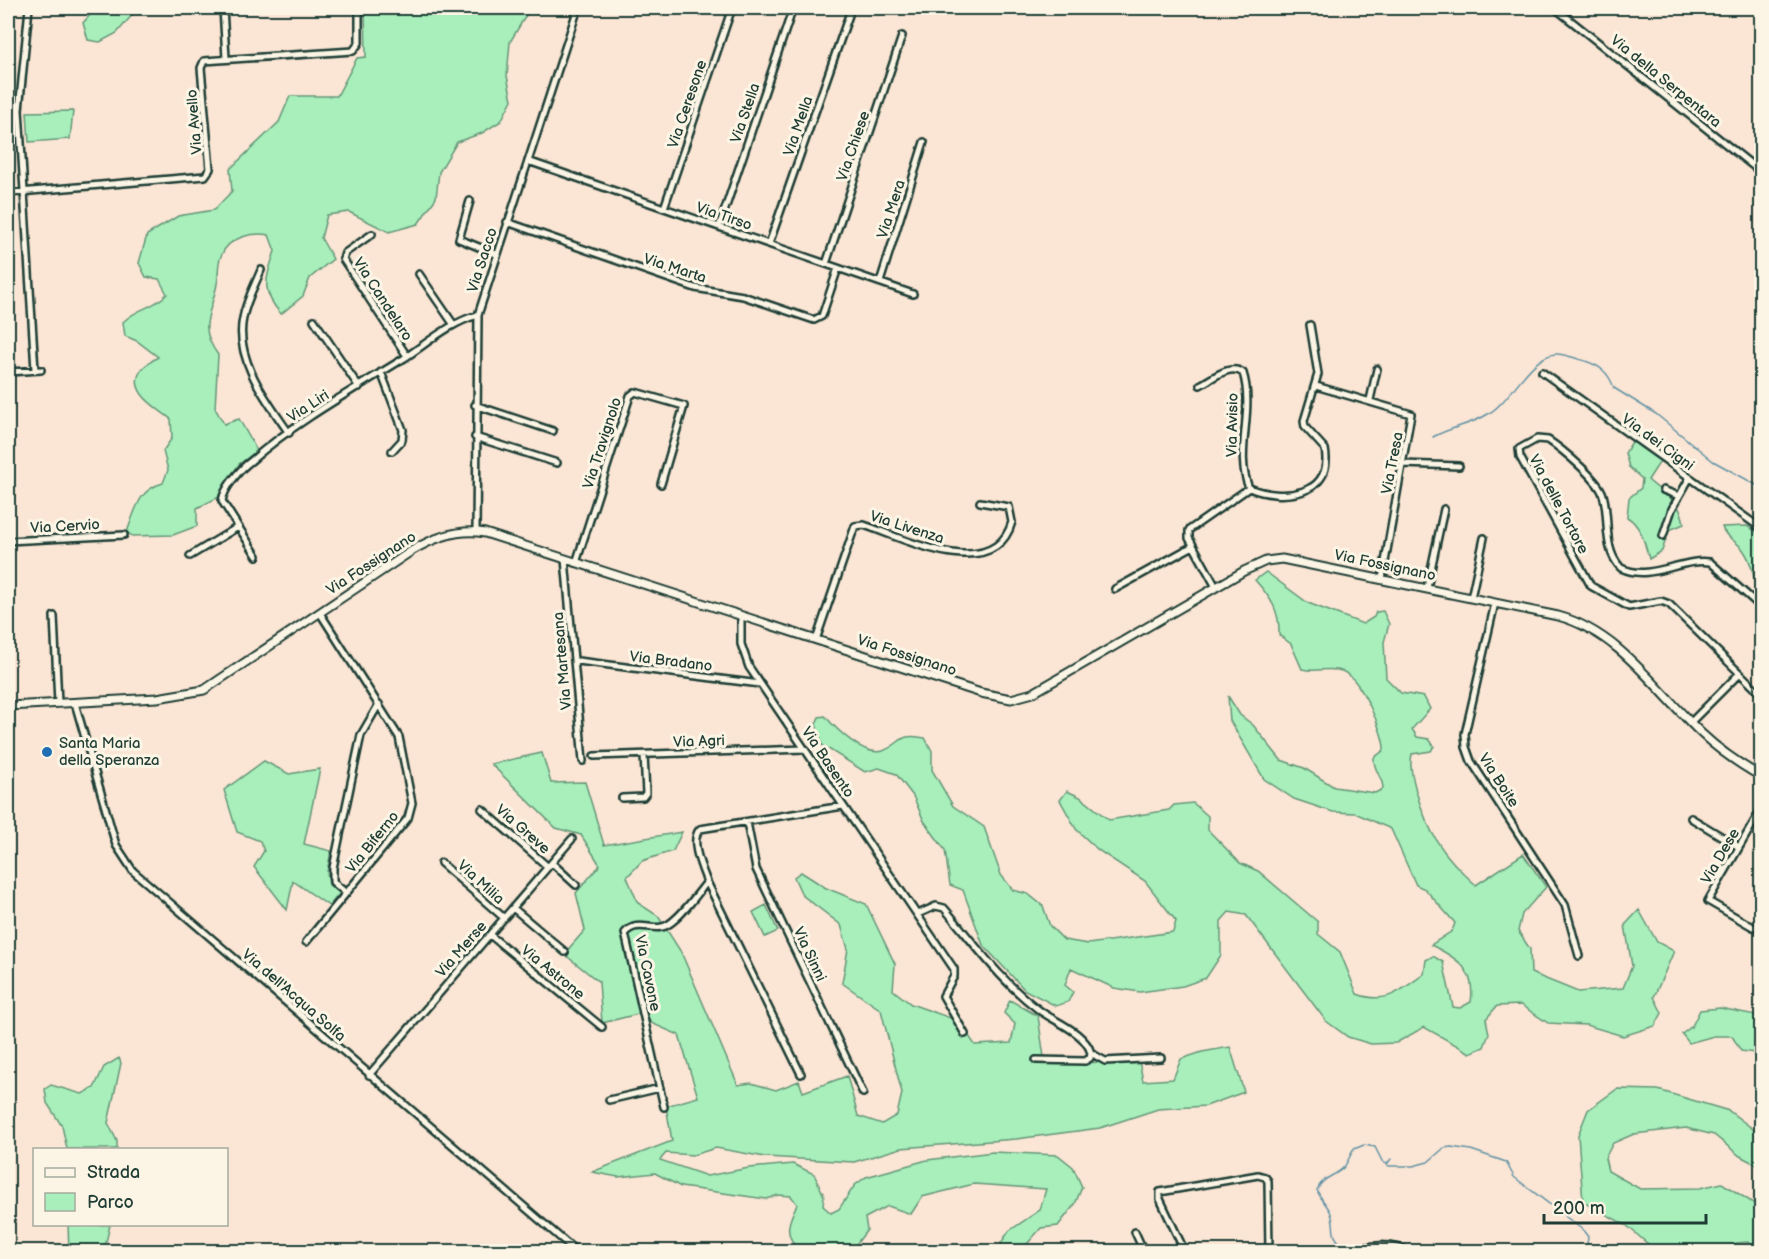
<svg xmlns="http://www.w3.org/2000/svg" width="1769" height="1259" viewBox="0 0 1769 1259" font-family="'Balsamiq Sans',sans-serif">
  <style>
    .green { fill: #a8efbb; stroke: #649678; stroke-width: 1.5 }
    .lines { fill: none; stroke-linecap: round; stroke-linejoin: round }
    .stream { stroke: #6393a5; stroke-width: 1.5 }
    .minor-casing { stroke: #1f3d34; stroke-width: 10 }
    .tertiary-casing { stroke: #1f3d34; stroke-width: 11 }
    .minor { stroke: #fcf5e5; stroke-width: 5 }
    .tertiary { stroke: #fcf5e5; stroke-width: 7 }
    .poi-dot { fill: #1f6fb2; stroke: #fcf5e5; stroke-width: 2 }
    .labels { text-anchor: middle; stroke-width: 6; stroke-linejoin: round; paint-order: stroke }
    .street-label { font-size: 15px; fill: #1f3d34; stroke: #fcf5e5 }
    .poi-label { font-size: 15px; fill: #1f3d34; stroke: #fcf5e5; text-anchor: start }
  </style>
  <rect width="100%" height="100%" fill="#fbe5d4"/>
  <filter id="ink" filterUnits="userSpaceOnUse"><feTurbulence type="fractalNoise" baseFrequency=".0167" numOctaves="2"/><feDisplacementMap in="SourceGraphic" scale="12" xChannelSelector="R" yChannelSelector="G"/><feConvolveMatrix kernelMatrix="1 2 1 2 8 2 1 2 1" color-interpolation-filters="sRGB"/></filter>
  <g filter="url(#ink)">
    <path class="green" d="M96,8H138L117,33L100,42L88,40L83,23Z
      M365,8H533L526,15L510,42L507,76L512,100L501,121L482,133L457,142L439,172L436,198L418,224L389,232L349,212L327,215L321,238L333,259L310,278L303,296L281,314C260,290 266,279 275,251L269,235C252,232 228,237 221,256C217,264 219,276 217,284C211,315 197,326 218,355L215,408L224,424L239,419L257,451L239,464L219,497L197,508V526L173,535L132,536L127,532C136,509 138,490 163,483L168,470L163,451L172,438L171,419C157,408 124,390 143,368C147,364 153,360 158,357L137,341L125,336L123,322C140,306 151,310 167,294L159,279L146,277L139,263L147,235L178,216L214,210L232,191L230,169L279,122L290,96H337L357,58L366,57Z
      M73,111L70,139L29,142L27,112Z
      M1633,440L1661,460L1648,480C1664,495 1681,500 1684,524L1669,530L1662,551L1649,559C1645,544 1641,525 1627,517L1629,498L1641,488L1642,479L1629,467L1625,453Z
      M1747,526L1761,534V606L1758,602C1755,585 1754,566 1744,551C1738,541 1725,538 1722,527Z
      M1266,572L1308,603L1363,624L1374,617L1376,612L1383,611L1389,624L1384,642L1386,678L1401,693L1424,697L1430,709L1412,729L1417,737L1429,739L1434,746L1431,751L1412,754C1409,767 1413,778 1416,791C1428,833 1443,856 1476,885L1523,854L1546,887L1522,914L1518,931L1530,949L1531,973L1578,992L1623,988L1632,966L1625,925L1639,910L1657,942L1674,951L1654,997L1662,1013L1655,1026L1623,1036L1586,1025L1548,1023L1521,1005L1497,1006L1486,1019L1489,1034L1484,1047L1470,1053L1424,1027L1396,1043L1371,1044L1348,1037L1326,1021L1246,915L1229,912L1221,921V955L1206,978L1183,986L1140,992L1114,988L1071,968L1065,985L1073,992L1068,1002L1056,1006L1025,990L983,945L963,890L950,885L945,850L924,821L913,796L896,774L879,768L865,772L822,745L816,724L819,717L825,716C836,729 864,757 883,751C902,744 898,732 925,738L932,751V770L953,806L984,827L1001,875L1013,890L1028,894L1043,906L1050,926L1064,940L1088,944L1173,932L1176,921L1145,881L1098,850L1076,829L1060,800L1067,791L1080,797L1109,820L1169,810L1174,805L1193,803L1208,816V830L1240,863L1258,871L1318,922V934L1340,952L1357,994C1387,1005 1400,991 1424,974L1426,960L1433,956L1443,962L1453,1007L1460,1008L1471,1002C1476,969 1457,958 1431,945L1452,931L1455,923L1425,889L1416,885L1391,829L1355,813L1333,812L1294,799L1264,779L1230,721L1228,696L1240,715L1253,725L1281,760L1304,768L1334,787L1375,793L1383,789C1383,776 1373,771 1374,758L1384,750C1385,734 1360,678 1344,672C1330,666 1317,673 1302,669L1291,644L1279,635C1280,611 1271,598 1255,580Z
      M542,753L551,783L585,782L604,845L682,832L673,851L642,861L627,877L638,903L658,916L681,952L738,1085L751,1083L776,1090L799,1081L803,1092L847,1076L858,1116L882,1124L897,1115L902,1093L881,1010L842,983L848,949L841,925L802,895L794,877L801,872L826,888L866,904L895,964L893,990L911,1004L959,1021L975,1045L1011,1043L1015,1024L1004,1013L1010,1000L1038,1016L1045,1064L1139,1061L1143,1081L1173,1079L1181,1059L1202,1052L1230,1047L1244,1092L1206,1106L1158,1109L1100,1128L1016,1139L901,1148L854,1162L765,1157L716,1148L693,1155L666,1153L660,1160L707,1176L749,1168L793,1164L814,1174L824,1196L823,1206L831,1213L839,1209L855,1185L866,1177L927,1160L993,1152L1058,1155L1073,1167L1082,1187L1075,1204L1058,1226L1041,1228L1021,1251H1005L1001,1243L1009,1231L1040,1210L1046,1189L974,1184L922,1197L911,1214L888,1206L865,1218L867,1230L851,1251L813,1245L797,1248C783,1232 789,1221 797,1204L791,1196L778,1195L766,1199L681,1187L655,1173L618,1177L592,1172L672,1141L666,1106L698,1097L679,1035L651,1023L646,1012L602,1023L599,982L564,954L585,930L576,893L600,865L581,835L556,828L491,764Z
      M264,761L289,774L320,769L304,844L331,851L327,872L329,885L340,893L329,906L293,881L287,910L254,867L264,851L260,841L237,832L224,790Z
      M766,905L778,931L765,937L753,912Z
      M1720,1008L1761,1016V1054L1741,1051L1732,1036H1714L1689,1043L1682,1034L1692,1026L1700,1010Z
      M119,1058L121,1063L108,1123L117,1141V1149H67L62,1126L47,1103L45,1089L51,1085L82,1094L94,1088L104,1067Z
      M1617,1089L1658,1090L1729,1111L1761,1135V1167L1740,1156L1714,1135L1686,1128L1634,1134L1613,1143L1605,1158L1608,1171L1640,1189L1700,1188L1722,1183L1761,1208V1251H1755L1748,1242L1736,1243L1727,1251L1655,1250L1626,1225L1583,1202L1578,1135L1588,1110Z
      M68,1225H110L104,1251H69Z"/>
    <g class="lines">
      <path class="stream" d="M1433,437C1451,427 1471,425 1488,414C1511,401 1529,357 1555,354C1563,353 1574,358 1582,360C1599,365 1608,371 1614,388L1656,414L1713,461L1762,488
        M1387,1164L1391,1159
        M1348,1249C1326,1235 1338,1229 1330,1211C1326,1204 1320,1198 1317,1190C1323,1176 1335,1177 1344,1167C1348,1162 1350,1155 1354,1149L1364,1145L1375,1147L1382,1161L1389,1166H1413L1428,1162L1444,1148L1451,1147L1471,1150L1506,1162L1514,1177L1583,1230L1588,1237L1586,1252"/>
      <defs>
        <path id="minor" d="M29,8L19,110L35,370
          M223,8L226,58
          M1555,8L1762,173
          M528,161L913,294
          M8,193L205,176L210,169L201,68L204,61L353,51L359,43V8
          M470,201L459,239L496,254
          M664,208L732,8
          M507,222L695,288L743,296L814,320L822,316L838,268
          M719,227L793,8
          M372,234L345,253L343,259L407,356
          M769,244L849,15
          M826,264L902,36
          M261,270C255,285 246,301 243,318C234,359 267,401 289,433
          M419,274L454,325
          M880,282L924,142
          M314,320L359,387
          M8,372L41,370
          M381,372L403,430L402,440L392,451
          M1542,372L1762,529
          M1200,385C1212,379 1230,363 1243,373C1255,411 1234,453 1249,488
          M1316,386L1411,414L1382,579
          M1370,400L1377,369
          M475,405L553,431
          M475,437L557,463
          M1403,464L1459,466
          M1663,490L1679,496
          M476,532L478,315L578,8
          M1663,536L1672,509L1689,479
          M8,541L124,535
          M190,556L238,527
          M257,556L222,501C224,488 240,469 251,461C295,422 353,390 403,359C426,344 451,322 478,315
          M565,559L583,761
          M576,563L630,396L635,392L684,406L661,484
          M1216,587L1189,538V530L1249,488C1281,501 1334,497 1325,449L1305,427L1304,421L1318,374L1310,325
          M1427,588L1444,509
          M1115,589L1193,546
          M1471,598L1484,538
          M1495,603L1465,734L1466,747L1471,761L1565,905L1579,956
          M1762,608L1710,562C1680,558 1651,582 1621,568C1601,548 1611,514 1602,492C1595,477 1562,449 1548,440L1537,439L1519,449L1520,457L1591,586L1629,607L1661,601L1669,604L1762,695
          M54,616L58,703
          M741,616V644L749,667L954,969V976L943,996L965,1034
          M816,640L855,526L864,525C903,538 994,585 1012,522L1009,507L980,502
          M578,661L760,684
          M75,703L116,845L133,871L577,1252
          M1690,723L1739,674
          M594,756L804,749
          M622,798L643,797L646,793L644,755
          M482,809L548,867
          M1691,818L1739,847
          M747,822L756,869L863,1093
          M441,863L504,918
          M552,863L576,885
          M707,882L801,1074
          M346,893L333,882V868L361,735L379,704
          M513,908L565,952
          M918,914L936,906L944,908C974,943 1001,982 1039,1010C1055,1022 1085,1032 1091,1053L1090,1058L1085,1061L1036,1060
          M1753,927L1708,901L1762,808
          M490,935L602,1027
          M306,942L408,818L412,803L399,737L320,613
          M1091,1053L1105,1061L1161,1058
          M369,1075L572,839
          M609,1100L660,1088
          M664,1107L625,933C638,918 655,934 669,924C684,914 696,895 707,882C702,869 689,840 700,829L843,806
          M1135,1232L1144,1252
          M1185,1252L1160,1199V1192L1258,1175L1265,1177L1268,1181L1269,1252
          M1351,1252C1369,1244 1392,1243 1410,1252"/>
        <path id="tertiary" d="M8,706L157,698L204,690L413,550C435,537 459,528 485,533L981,693L1011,699L1033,693L1244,571L1266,561L1282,559L1558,616C1619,632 1658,692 1702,734C1720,751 1741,765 1762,777"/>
      </defs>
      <use href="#minor" class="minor-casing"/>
      <use href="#tertiary" class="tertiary-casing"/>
      <use href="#minor" class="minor"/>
      <use href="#tertiary" class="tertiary"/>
    </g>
  </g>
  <circle class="poi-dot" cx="47" cy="752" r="6"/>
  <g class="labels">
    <g class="street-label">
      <text transform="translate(1666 81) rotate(39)" y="5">Via della Serpentara</text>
      <text transform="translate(687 104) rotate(-71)" y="5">Via Ceresone</text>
      <text transform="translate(745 113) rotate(-71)" y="5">Via Stella</text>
      <text transform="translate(194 122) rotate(-95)" y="5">Via Avello</text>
      <text transform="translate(798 126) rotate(-71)" y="5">Via Mella</text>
      <text transform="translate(853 146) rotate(-71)" y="5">Via Chiese</text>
      <text transform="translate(891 209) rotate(-72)" y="5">Via Mera</text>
      <text transform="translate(724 216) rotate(19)" y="5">Via Tirso</text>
      <text transform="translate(482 260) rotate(-72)" y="5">Via Sacco</text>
      <text transform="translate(675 268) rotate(18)" y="5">Via Marta</text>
      <text transform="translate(383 299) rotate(57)" y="5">Via Candelaro</text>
      <text transform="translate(308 406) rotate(-33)" y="5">Via Liri</text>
      <text transform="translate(1232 425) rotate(-89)" y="5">Via Avisio</text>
      <text transform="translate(1658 442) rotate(36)" y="5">Via dei Cigni</text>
      <text transform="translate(602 443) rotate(-72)" y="5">Via Travignolo</text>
      <text transform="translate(1392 463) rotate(-79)" y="5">Via Tresa</text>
      <text transform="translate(1559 504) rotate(62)" y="5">Via delle Tortore</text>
      <text transform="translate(65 526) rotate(-3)" y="5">Via Cervio</text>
      <text transform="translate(907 527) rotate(18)" y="5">Via Livenza</text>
      <text transform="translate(371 563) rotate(-33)" y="5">Via Fossignano</text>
      <text transform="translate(1385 565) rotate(12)" y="5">Via Fossignano</text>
      <text transform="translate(907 655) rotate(18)" y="5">Via Fossignano</text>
      <text transform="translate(562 661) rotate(-95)" y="5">Via Martesana</text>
      <text transform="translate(671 661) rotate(7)" y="5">Via Bradano</text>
      <text transform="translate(699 741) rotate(-2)" y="5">Via Agri</text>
      <text transform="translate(828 762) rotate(56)" y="5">Via Basento</text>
      <text transform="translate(1499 780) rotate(57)" y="5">Via Boite</text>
      <text transform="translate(523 829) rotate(41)" y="5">Via Greve</text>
      <text transform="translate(372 842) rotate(-51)" y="5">Via Biferno</text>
      <text transform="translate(1720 856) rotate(-60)" y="5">Via Dese</text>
      <text transform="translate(481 882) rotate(42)" y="5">Via Milia</text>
      <text transform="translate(461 949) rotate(-49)" y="5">Via Merse</text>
      <text transform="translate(810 954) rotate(65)" y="5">Via Sinni</text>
      <text transform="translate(553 972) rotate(39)" y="5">Via Astrone</text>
      <text transform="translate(648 973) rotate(78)" y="5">Via Cavone</text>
      <text transform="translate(294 995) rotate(41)" y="5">Via dell'Acqua Solfa</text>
    </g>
    <g class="poi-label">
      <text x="59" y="748">Santa Maria<tspan x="59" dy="17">della Speranza</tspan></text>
    </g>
  </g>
  <rect width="1769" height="1259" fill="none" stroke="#fcf5e5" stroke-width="30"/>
  <rect x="15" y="15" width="1739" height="1229" fill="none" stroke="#1f3d34" stroke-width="2" filter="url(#ink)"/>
  <rect x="33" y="1148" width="195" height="78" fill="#fcf5e5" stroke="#a4ab9e" stroke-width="1.5"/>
  <rect x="45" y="1168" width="30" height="9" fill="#fcf5e5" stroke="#a4ab9e" stroke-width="1.5"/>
  <text x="87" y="1178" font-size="18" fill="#1f3d34">Strada</text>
  <rect x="45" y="1193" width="30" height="18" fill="#a8efbb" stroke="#a4ab9e" stroke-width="1.5"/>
  <text x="87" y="1208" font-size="18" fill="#1f3d34">Parco</text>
  <path d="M1544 1214v9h162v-9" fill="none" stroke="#1f3d34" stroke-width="3"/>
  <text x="1553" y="1214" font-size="18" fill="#1f3d34" stroke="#fcf5e5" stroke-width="4.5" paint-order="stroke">200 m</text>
</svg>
